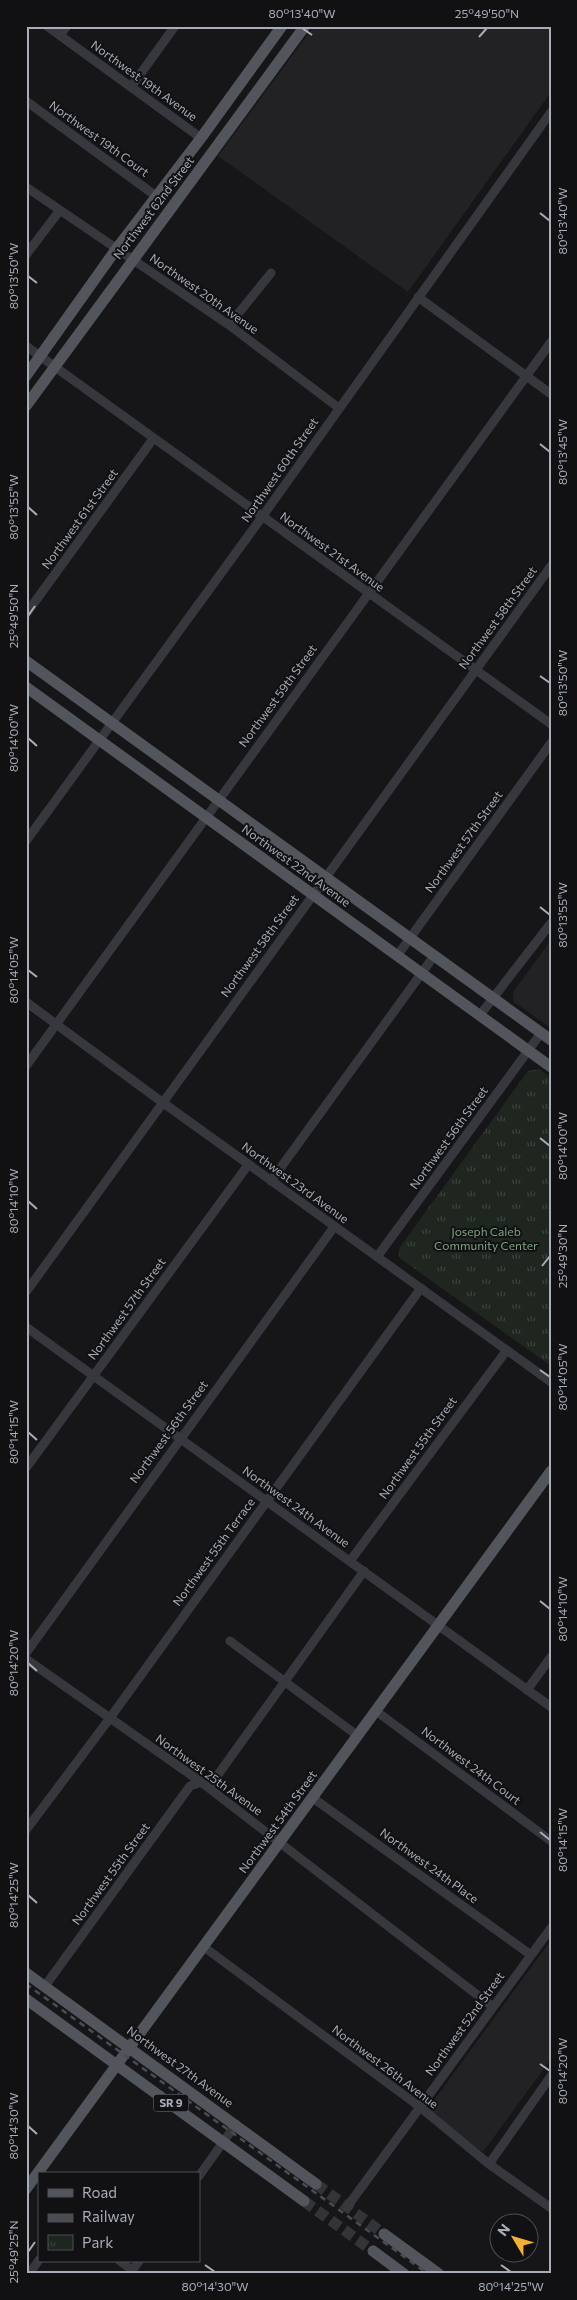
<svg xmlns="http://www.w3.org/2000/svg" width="577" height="2300" viewBox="0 0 577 2300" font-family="Commissioner,sans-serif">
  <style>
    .built { fill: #222225 }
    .park { fill: url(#park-tufts) }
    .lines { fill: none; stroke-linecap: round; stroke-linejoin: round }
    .major-tunnel { stroke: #333438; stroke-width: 11; stroke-dasharray: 11 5.5; stroke-linecap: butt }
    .minor { stroke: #37383d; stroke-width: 9 }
    .major { stroke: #53555c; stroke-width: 11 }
    .rail { stroke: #4a4c52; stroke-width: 2.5; stroke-dasharray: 6 5; stroke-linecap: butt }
    .ticks { fill: none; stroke: #a8adb8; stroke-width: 2 }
    .labels { text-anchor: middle; stroke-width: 4; stroke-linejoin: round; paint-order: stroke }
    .shield { fill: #111113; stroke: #7b7e86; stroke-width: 1 }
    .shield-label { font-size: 11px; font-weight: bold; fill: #a8adb8 }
    .street-label { font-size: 12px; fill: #a8adb8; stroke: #111113 }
    .park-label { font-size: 12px; fill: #7fa381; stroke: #111113 }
    .neatline { fill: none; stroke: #a8adb8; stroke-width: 2 }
    .ticks-label { font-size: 12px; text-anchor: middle; fill: #a8adb8 }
  </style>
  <defs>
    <pattern id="park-tufts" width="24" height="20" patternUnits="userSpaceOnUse" patternTransform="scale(1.25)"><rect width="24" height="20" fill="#1e261f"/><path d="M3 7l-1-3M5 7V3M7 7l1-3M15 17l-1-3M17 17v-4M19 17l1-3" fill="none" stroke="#3c433d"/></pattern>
  </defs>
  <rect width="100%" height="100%" fill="#161618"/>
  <path class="built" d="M314,26H551V92L408,292L218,156Z
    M551,940V1028L514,1002L513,996L514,991Z
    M551,1940V2059L483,2152L434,2116L431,2108L432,2103Z"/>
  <path class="park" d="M539,1069L551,1078V1366L401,1259L398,1254L400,1247L528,1071Z"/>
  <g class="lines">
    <path class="major-tunnel" d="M316,2184L384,2234
      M304,2201L373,2251"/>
    <path class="minor" d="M47,26L201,138
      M60,35L67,26
      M131,87L175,26
      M26,101L156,196
      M26,187L229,325L339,408
      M26,255L60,210
      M418,297L551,394
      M229,325L271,273
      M26,346L551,724
      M26,614L153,439
      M26,841L262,517L551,112
      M397,956L551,743
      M26,1002L162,1102L551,1382
      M480,1015L551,923
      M26,1066L551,342
      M271,1181L434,956
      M377,1257L541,1033
      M26,1292L551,566
      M26,1327L551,1707
      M26,1468L248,1165
      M350,1561L507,1350
      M230,1641L358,1736
      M26,1653L334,1227
      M26,1659L201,1782L493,2007
      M527,1690L551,1657
      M376,1711L551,1841
      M313,1798L531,1955
      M26,1830L110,1718L421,1288
      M204,1947L420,2107L489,2164L551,2208
      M45,1986L190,1786L201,1782L212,1783L364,1571
      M489,2164L551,2076
      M199,2176L236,2124
      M347,2207L551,1928
      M120,2261L132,2270
      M29,2274L39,2260
      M130,2274L139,2261"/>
    <path class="major" d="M26,376L117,248L201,138L282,26
      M26,406L305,26
      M26,661L551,1040
      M26,687L551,1067
      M26,1973L316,2184
      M26,1999L304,2201
      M26,2189L551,1471
      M384,2234L439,2274
      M373,2251L404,2274"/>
    <path class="rail" d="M26,1984L428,2274"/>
  </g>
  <path class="ticks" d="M302,28L312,35M479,37L487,28M540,213L550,221M28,276L37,283M540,444L550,452M28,507L37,515M28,616L35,606M540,676L550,683M28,738L37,746M540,907L550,915M28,970L37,977M540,1138L550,1146M28,1201L37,1209M542,1266L550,1256M540,1370L550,1377M28,1432L37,1440M540,1601L550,1609M28,1663L37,1671M540,1832L550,1840M28,1895L37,1903M540,2064L550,2071M28,2126L37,2134M28,2252L35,2242M205,2265L215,2272M501,2265L511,2272"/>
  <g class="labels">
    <rect class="shield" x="153.5" y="2094.5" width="35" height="17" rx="4"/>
    <g class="shield-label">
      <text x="171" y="2107">SR 9</text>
    </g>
    <g class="street-label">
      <text transform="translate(144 81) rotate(36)" y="4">Northwest 19th Avenue</text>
      <text transform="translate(99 139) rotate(36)" y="4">Northwest 19th Court</text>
      <text transform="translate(154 208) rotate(-53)" y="4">Northwest 62nd Street</text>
      <text transform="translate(204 294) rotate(35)" y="4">Northwest 20th Avenue</text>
      <text transform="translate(280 470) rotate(-55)" y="4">Northwest 60th Street</text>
      <text transform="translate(80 519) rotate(-54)" y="4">Northwest 61st Street</text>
      <text transform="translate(332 552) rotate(36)" y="4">Northwest 21st Avenue</text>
      <text transform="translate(498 618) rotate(-54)" y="4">Northwest 58th Street</text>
      <text transform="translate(278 696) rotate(-54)" y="4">Northwest 59th Street</text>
      <text transform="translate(464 842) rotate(-54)" y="4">Northwest 57th Street</text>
      <text transform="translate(296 866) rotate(36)" y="4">Northwest 22nd Avenue</text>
      <text transform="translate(260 946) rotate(-54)" y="4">Northwest 58th Street</text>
      <text transform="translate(449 1138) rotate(-54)" y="4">Northwest 56th Street</text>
      <text transform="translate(295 1183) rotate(36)" y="4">Northwest 23rd Avenue</text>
      <text transform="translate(127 1309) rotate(-54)" y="4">Northwest 57th Street</text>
      <text transform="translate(169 1432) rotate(-54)" y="4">Northwest 56th Street</text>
      <text transform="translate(418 1448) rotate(-54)" y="4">Northwest 55th Street</text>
      <text transform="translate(296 1507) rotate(36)" y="4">Northwest 24th Avenue</text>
      <text transform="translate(214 1552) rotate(-54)" y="4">Northwest 55th Terrace</text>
      <text transform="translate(471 1766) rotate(37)" y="4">Northwest 24th Court</text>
      <text transform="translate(209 1775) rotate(36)" y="4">Northwest 25th Avenue</text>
      <text transform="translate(278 1822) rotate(-54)" y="4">Northwest 54th Street</text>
      <text transform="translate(429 1866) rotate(36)" y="4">Northwest 24th Place</text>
      <text transform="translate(111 1874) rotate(-54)" y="4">Northwest 55th Street</text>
      <text transform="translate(465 2024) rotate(-54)" y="4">Northwest 52nd Street</text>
      <text transform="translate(180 2067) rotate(36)" y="4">Northwest 27th Avenue</text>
      <text transform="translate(385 2067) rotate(37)" y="4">Northwest 26th Avenue</text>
    </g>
    <g class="park-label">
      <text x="486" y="1236">Joseph Caleb<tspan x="486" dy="14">Community Center</tspan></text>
    </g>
  </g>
  <rect width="577" height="2300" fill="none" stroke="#111113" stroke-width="55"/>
  <rect x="38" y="2172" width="162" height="90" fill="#111113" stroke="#4d4f55"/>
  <rect x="48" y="2189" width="25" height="8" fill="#53555c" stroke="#4d4f55"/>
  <text x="82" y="2198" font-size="15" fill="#a8adb8">Road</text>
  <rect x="48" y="2214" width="25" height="8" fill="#4a4c52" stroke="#4d4f55"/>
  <text x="82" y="2222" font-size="15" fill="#a8adb8">Railway</text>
  <rect x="48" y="2235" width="25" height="15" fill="url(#park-tufts)" stroke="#4d4f55"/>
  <text x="82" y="2248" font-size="15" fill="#a8adb8">Park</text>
  <g transform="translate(514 2238) rotate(308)"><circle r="24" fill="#111113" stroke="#4d4f55"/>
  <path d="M0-4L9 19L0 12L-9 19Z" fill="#f2b134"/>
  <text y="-8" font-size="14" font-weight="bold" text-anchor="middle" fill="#a8adb8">N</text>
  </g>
  <rect x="28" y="28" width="522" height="2244" class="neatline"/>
  <g class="ticks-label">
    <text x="302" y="18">80°13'40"W</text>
    <text x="487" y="18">25°49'50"N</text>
    <text transform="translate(563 221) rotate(-90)" y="4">80°13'40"W</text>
    <text transform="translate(14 276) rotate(-90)" y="4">80°13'50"W</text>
    <text transform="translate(563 452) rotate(-90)" y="4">80°13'45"W</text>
    <text transform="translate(14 507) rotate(-90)" y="4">80°13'55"W</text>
    <text transform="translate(14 616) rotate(-90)" y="4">25°49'50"N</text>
    <text transform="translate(563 683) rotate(-90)" y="4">80°13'50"W</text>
    <text transform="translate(14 738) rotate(-90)" y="4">80°14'00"W</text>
    <text transform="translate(563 915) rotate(-90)" y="4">80°13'55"W</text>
    <text transform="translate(14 970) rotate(-90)" y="4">80°14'05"W</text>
    <text transform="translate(563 1146) rotate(-90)" y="4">80°14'00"W</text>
    <text transform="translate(14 1201) rotate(-90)" y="4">80°14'10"W</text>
    <text transform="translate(563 1256) rotate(-90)" y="4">25°49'30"N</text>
    <text transform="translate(563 1377) rotate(-90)" y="4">80°14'05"W</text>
    <text transform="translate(14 1432) rotate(-90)" y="4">80°14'15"W</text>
    <text transform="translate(563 1609) rotate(-90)" y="4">80°14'10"W</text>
    <text transform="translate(14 1663) rotate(-90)" y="4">80°14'20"W</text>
    <text transform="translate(563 1840) rotate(-90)" y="4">80°14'15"W</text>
    <text transform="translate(14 1895) rotate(-90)" y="4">80°14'25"W</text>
    <text transform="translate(563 2071) rotate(-90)" y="4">80°14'20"W</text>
    <text transform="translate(14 2126) rotate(-90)" y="4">80°14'30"W</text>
    <text transform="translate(14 2252) rotate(-90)" y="4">25°49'25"N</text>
    <text x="215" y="2291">80°14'30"W</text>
    <text x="511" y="2291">80°14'25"W</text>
  </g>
</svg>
